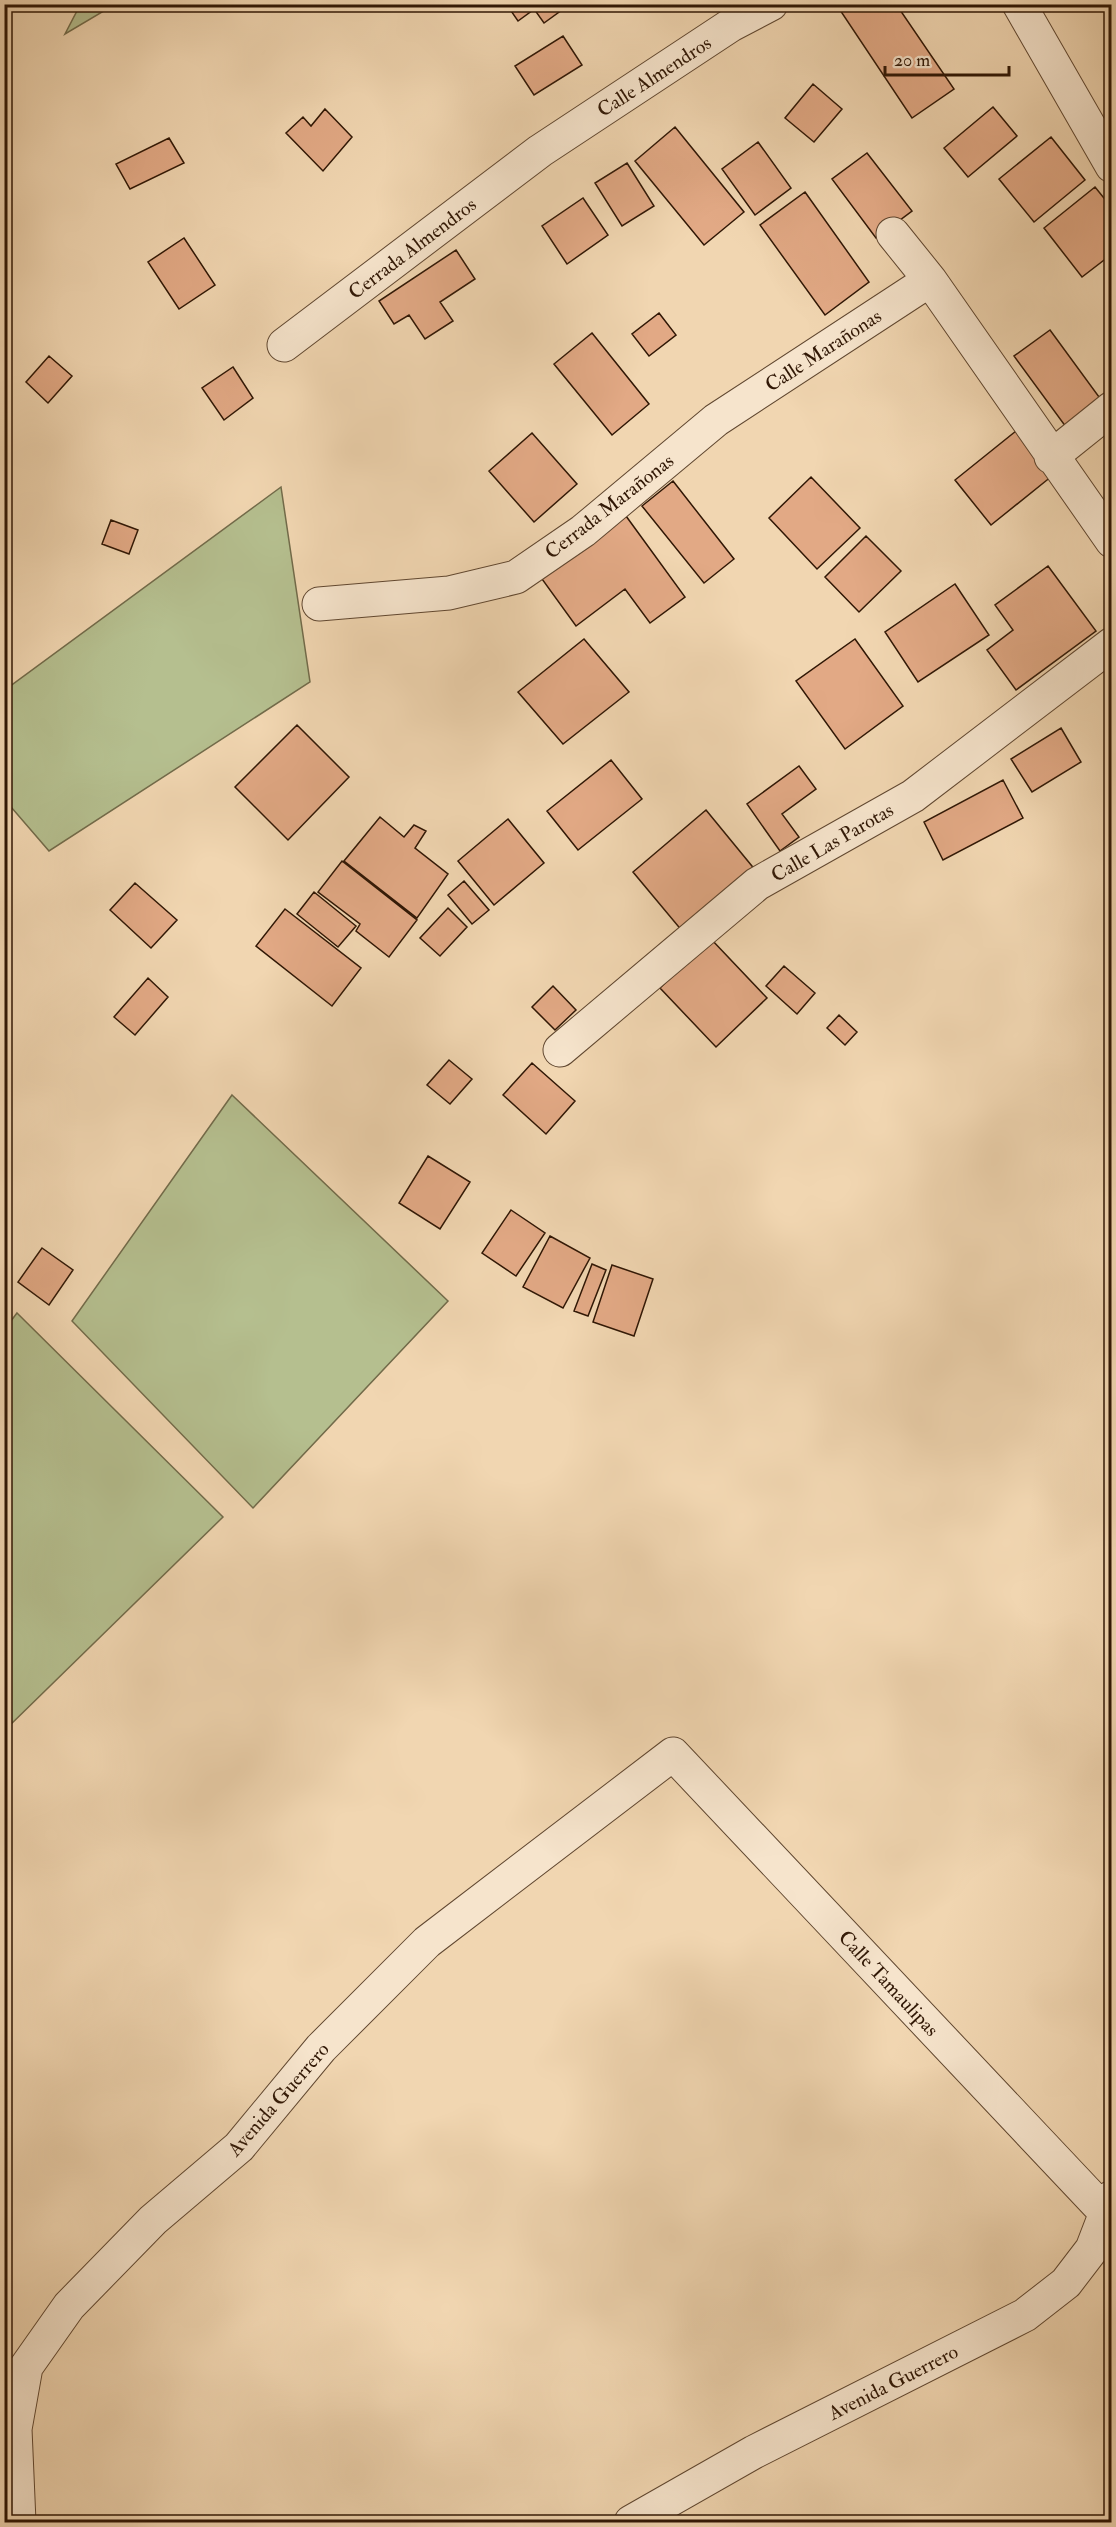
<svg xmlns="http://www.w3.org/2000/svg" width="1116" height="2527" viewBox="0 0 1116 2527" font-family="'IM FELL Double Pica',serif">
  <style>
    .green { fill: #b5bf8f; stroke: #726b4a; stroke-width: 1.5 }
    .building { fill: #e2a985; stroke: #301705; stroke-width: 1.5 }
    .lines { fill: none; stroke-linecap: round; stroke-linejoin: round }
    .minor-casing { stroke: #604730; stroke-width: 35 }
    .minor { stroke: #f6e4cc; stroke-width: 33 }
    .labels { text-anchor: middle; stroke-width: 4.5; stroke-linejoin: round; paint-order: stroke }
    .street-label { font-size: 20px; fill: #301705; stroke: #f6e4cc }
  </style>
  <rect width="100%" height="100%" fill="#f1d6b1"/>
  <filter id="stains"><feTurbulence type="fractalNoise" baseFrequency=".00333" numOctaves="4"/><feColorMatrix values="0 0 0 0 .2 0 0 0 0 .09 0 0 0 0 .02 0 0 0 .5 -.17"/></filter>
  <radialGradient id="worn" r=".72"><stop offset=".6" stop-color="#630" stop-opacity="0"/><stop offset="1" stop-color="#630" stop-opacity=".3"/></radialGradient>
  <path class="green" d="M80,5V4L114,5L65,34Z
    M281,487L310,682L49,851L5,800V690Z
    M232,1095L448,1301L253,1508L72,1321Z
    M17,1313L223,1517L5,1730L4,1330Z"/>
  <path class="building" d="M529,4L533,10L518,21L507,5Z
    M540,4H564L566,7L544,23L534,9Z
    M836,4H896L954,89L912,118Z
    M563,36L582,65L534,95L515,66Z
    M813,84L842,109L814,142L785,118Z
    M993,107L1017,136L968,177L944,148Z
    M325,109L352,137L323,171L286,133L303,117L311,126Z
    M675,127L744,212L704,245L635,161Z
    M1051,137L1085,180L1034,222L999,179Z
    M169,138L184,163L130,189L116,164Z
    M758,142L791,188L755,215L722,169Z
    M867,153L912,211L876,238L832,179Z
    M627,163L654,206L622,226L595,183Z
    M1095,187L1112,208V254L1082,277L1044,228Z
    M805,192L869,282L825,315L760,225Z
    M583,198L608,235L567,264L542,226Z
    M184,238L215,285L179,309L148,262Z
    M456,250L475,279L440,302L453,321L425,339L409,315L394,324L379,301Z
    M659,313L676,335L649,356L632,334Z
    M1050,330L1102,401L1066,427L1014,356Z
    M592,333L649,404L612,435L554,364Z
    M49,356L72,376L48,403L26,382Z
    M233,367L253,398L224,420L202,388Z
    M1016,431L1052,476L991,525L955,480Z
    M532,433L577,484L534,522L489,471Z
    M811,477L860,528L817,569L769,518Z
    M673,481L734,559L704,583L642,506Z
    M626,516L685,597L650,623L625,589L576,626L542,579Z
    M111,520L138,530L129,554L102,544Z
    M866,536L901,571L859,612L825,577Z
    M1048,566L1096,631L1016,690L987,650L1013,630L995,605Z
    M955,584L989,635L918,682L885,632Z
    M584,639L629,692L563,744L518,692Z
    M855,639L903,706L845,749L796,681Z
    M297,725L349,777L288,840L235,787Z
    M1061,728L1081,762L1032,792L1011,759Z
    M611,760L642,799L578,850L547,811Z
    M799,766L816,789L782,814L799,837L780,851L747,804Z
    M1003,780L1023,818L943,860L924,822Z
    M706,810L756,871L683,932L633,872Z
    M380,817L404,837L414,825L426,831L415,848L448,874L417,918L344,861Z
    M508,819L544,863L494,905L458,861Z
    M342,861L417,920L389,957L356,931L360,924L318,892Z
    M464,881L489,910L472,924L448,895Z
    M135,883L177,920L151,948L110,910Z
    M314,892L356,926L338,947L297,914Z
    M448,908L467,927L440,956L420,938Z
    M285,909L361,968L332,1006L256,946Z
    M711,939L767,998L716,1047L660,988Z
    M784,966L815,993L797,1014L766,986Z
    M148,978L168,997L135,1035L114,1017Z
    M553,986L576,1010L555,1030L532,1007Z
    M839,1015L857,1032L845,1045L827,1028Z
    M449,1060L472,1079L450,1104L427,1085Z
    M532,1063L575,1101L546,1134L503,1095Z
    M428,1156L470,1182L440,1229L399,1203Z
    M511,1210L545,1233L516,1276L482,1253Z
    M550,1236L590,1258L563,1308L523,1287Z
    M42,1248L73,1270L49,1305L18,1282Z
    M592,1264L606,1270L588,1316L574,1311Z
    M612,1265L653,1279L634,1336L593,1322Z"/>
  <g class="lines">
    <defs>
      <path id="minor" d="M1019,4L1112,166
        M893,234L930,280L1112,541
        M284,345L540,151L731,25L771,4
        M1051,457L1112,408
        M319,604L449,593L516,577L583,531L716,420L930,280
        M560,1050L757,884L913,796L1112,644
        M19,2522L15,2429L26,2367L69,2306L153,2220L239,2147L321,2048L427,1942L673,1754L1105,2212
        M631,2522L754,2452L1025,2315L1066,2283L1092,2249L1112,2197"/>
    </defs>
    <use href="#minor" class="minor-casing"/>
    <use href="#minor" class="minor"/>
  </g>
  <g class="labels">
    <g class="street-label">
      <text transform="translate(654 76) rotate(-33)" y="7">Calle Almendros</text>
      <text transform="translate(412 248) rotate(-37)" y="7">Cerrada Almendros</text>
      <text transform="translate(823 350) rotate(-33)" y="7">Calle Marañonas</text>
      <text transform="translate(609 506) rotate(-38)" y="7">Cerrada Marañonas</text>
      <text transform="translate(832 842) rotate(-30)" y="7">Calle Las Parotas</text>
      <text transform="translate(889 1983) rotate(47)" y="7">Calle Tamaulipas</text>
      <text transform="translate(278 2099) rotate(-49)" y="7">Avenida Guerrero</text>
      <text transform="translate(893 2382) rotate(-27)" y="7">Avenida Guerrero</text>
    </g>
  </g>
  <rect width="1116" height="2527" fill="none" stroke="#f1d6b1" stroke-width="24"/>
  <rect x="6" y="6" width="1104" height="2515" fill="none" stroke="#301705" stroke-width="3"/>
  <rect x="12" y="12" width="1092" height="2503" fill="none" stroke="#301705" stroke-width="1.5"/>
  <path d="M885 66v9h124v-9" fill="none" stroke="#301705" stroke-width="3"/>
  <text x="894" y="66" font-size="18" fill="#301705" stroke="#f6e4cc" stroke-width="4.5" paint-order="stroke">20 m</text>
  <rect width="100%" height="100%" filter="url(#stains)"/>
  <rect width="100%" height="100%" fill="url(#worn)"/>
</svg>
